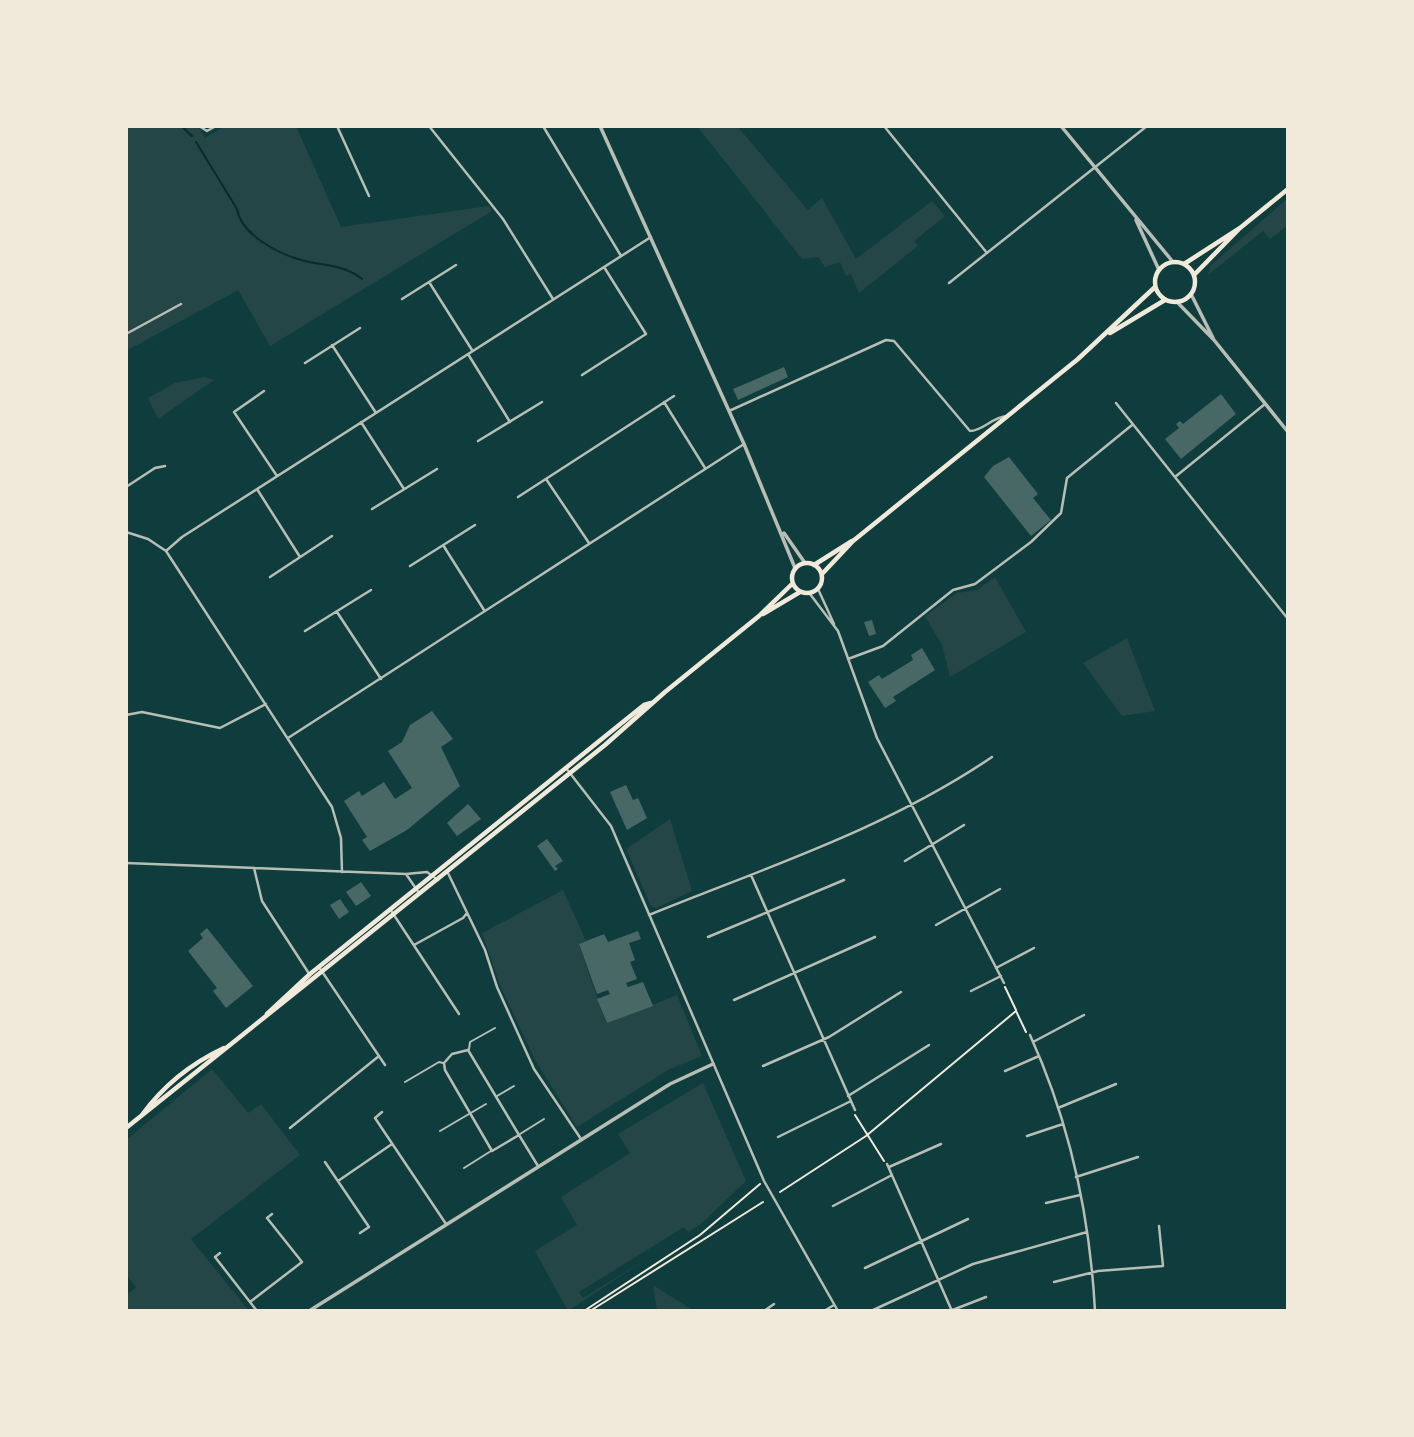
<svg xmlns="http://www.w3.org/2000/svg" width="1414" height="1437" viewBox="0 0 1414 1437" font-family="Quicksand,sans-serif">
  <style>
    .green { fill: #244646 }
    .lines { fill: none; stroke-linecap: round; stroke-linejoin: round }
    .stream { stroke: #0a2a2b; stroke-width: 2 }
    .building { fill: #486865 }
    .path { stroke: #f1e9da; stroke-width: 2 }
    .service { stroke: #b8beb3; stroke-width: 2 }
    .minor { stroke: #b8beb3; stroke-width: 2.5 }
    .tertiary { stroke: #b8beb3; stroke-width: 3.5 }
    .primary { stroke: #f1e9da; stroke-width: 4.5 }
  </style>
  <rect width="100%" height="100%" fill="#0f3d3e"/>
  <path class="green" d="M126,126H198L205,138L225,126H296L341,227L489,206L492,211L270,346L238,290L126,351Z
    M697,126H737L808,210L822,198L856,259L932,201L945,216L914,241L918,246L859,293L851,274L846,276L840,262L825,267L818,257L802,259Z
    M1288,198V225L1270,239L1263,231L1208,275L1210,266Z
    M205,377L214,380L158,419L148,398L175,383Z
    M995,577L1026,632L950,677L942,645L925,616L957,593L977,590Z
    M1127,638L1155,711L1122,716L1083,663Z
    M670,819L692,891L656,908L651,906L626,849Z
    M563,890L586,941L579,944L580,948L606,1023L677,995L702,1056L668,1070L577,1127L535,1060L500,985L482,933Z
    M212,1069L248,1113L261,1104L300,1155L191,1239L249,1311H126V1296L136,1287L126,1274V1140Z
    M703,1083L746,1181L701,1224L688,1232L684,1227L579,1292L583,1298L643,1261L568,1311L535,1251L577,1225L561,1197L630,1153L618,1134Z
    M653,1285L694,1311H657Z"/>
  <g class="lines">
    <path class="stream" d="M181,126L192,136
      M196,142L237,209C241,235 280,255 305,261C327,266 344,265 362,279"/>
  </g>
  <path class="building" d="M784,367L788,377L738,400L733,389Z
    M1221,394L1236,414L1181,459L1165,439L1179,428L1176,424L1180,421L1183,424Z
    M1009,457L1038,494L1033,498L1051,520L1031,536L984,477L993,466Z
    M872,620L876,634L869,636L864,622Z
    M922,648L935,670L893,697L896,701L885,708L868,682L879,675L882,679L913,660L911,655Z
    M432,711L453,739L441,747L460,786L407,830L370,851L362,840L367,837L344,801L359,791L362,796L384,782L395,799L412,788L388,751L402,742L410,725Z
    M626,785L633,800L638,798L647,818L627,830L610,792Z
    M468,804L481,819L457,836L447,823Z
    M547,839L563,861L555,866L558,869L555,871L537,846Z
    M361,882L371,896L356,906L346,892Z
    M340,899L349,912L339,919L330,905Z
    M207,928L253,986L226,1008L213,991L217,988L188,951L203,938L200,934Z
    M638,931L641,939L629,943L635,960L630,962L637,979L626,983L628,987L643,982L653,1006L607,1023L597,999L610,994L608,990L597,994L579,944L604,934L608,942Z"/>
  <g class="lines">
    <path class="path" d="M1005,987L1016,1010
      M855,1115L884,1161
      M780,1192L866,1136L1016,1011L1026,1032
      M584,1311L700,1235L760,1184
      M590,1311L763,1202"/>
    <path class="service" d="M469,1049L470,1042L495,1028
      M405,1082L439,1062L443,1063
      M497,1096L514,1086
      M440,1131L486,1104
      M520,1134L544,1119
      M464,1168L491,1151"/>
    <path class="minor" d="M199,126L207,131L216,126
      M337,126L369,196
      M429,126L503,219L553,299
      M543,126L621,256
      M884,126L987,253
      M429,282L472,350
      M949,283L1147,126
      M402,299L456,265
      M126,334L181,304
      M332,345L376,413
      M468,354L510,422
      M305,363L360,328
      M582,375L646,334L604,267
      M264,391L234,412L277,476
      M664,402L705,468
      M1116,403L1288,619
      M729,411L886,340L894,341L970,431C983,431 992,417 1007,416
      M361,422L404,489
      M478,441L542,402
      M1175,477L1265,404
      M546,479L589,543
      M126,487L155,468L165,466
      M257,489L300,557
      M518,497L674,396
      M372,509L437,469
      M126,532L148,539L166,551L332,807L341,838L342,872
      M443,545L484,610
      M166,551L182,537L651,237
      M410,566L475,525
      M270,577L332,536
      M818,589L834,624
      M810,594L838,631L877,738L1004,983
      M337,612L381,679
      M305,631L371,590
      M848,659L883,646L953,590L975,584L1031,542L1061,513L1067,478L1132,425
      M126,715L142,712L220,728L266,704
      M288,738L744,444
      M566,768L611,826L764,1181L838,1311
      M905,861L964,825
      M126,863L406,874L427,872L438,880
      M254,868L262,901L308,972
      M447,871L485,950L497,987L534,1069L581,1139
      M406,874L419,893
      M751,875L855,1110
      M390,909L459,1014
      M649,915C767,867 886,829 992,757
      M936,925L1000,889
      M708,937L844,880
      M414,945L463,918L467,913
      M319,967L385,1065
      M996,968L1034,948
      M971,991L1001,976
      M734,1000L875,937
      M1030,1035C1069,1121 1090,1217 1095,1311
      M1033,1042L1084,1015
      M763,1066L829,1037L901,992
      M1005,1071L1039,1056
      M848,1096L929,1045
      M1058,1108L1116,1084
      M382,1112L375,1118L446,1224
      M290,1128L379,1056
      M519,1135L468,1050L452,1054L444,1063L445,1070L492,1151L519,1135L538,1166
      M1027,1136L1063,1124
      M778,1137L851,1101
      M325,1162L369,1227L360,1233
      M887,1164L952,1311
      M889,1167L941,1144
      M1076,1177L1138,1157
      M338,1181L392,1144
      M1046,1203L1080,1195
      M833,1206L892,1175
      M220,1253L215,1257L257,1311
      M865,1268L968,1219
      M1054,1282L1098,1271L1163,1266L1159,1226
      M250,1302L302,1262L267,1218L272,1214
      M764,1311L774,1304
      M824,1311L834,1305
      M871,1311L973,1264L1087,1232
      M950,1311L986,1297"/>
    <path class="tertiary" d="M600,126L744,444L795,568
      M1061,126L1173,262
      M1136,220L1159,270
      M1191,294L1213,338
      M1177,302L1214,340L1288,432
      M784,533L805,563
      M309,1311L670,1084L713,1064"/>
    <path class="primary" d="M1155 282a20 20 0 1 1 40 0a20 20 0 1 1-40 0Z
      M1184,264L1240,228L1288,189
      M1194,275L1239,229
      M1110,333L1165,300
      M792 578a15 15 0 1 1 30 0a15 15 0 1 1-30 0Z
      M814,565L852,541
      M822,574L853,541L1078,359L1155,287
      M763,614L800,592
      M267,1014L310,974L644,705L651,703
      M142,1115C163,1086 192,1063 224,1048
      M126,1128L605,745L665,692L759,616L792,584"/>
  </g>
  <rect width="1414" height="1437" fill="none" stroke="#f1e9da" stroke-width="256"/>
</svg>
